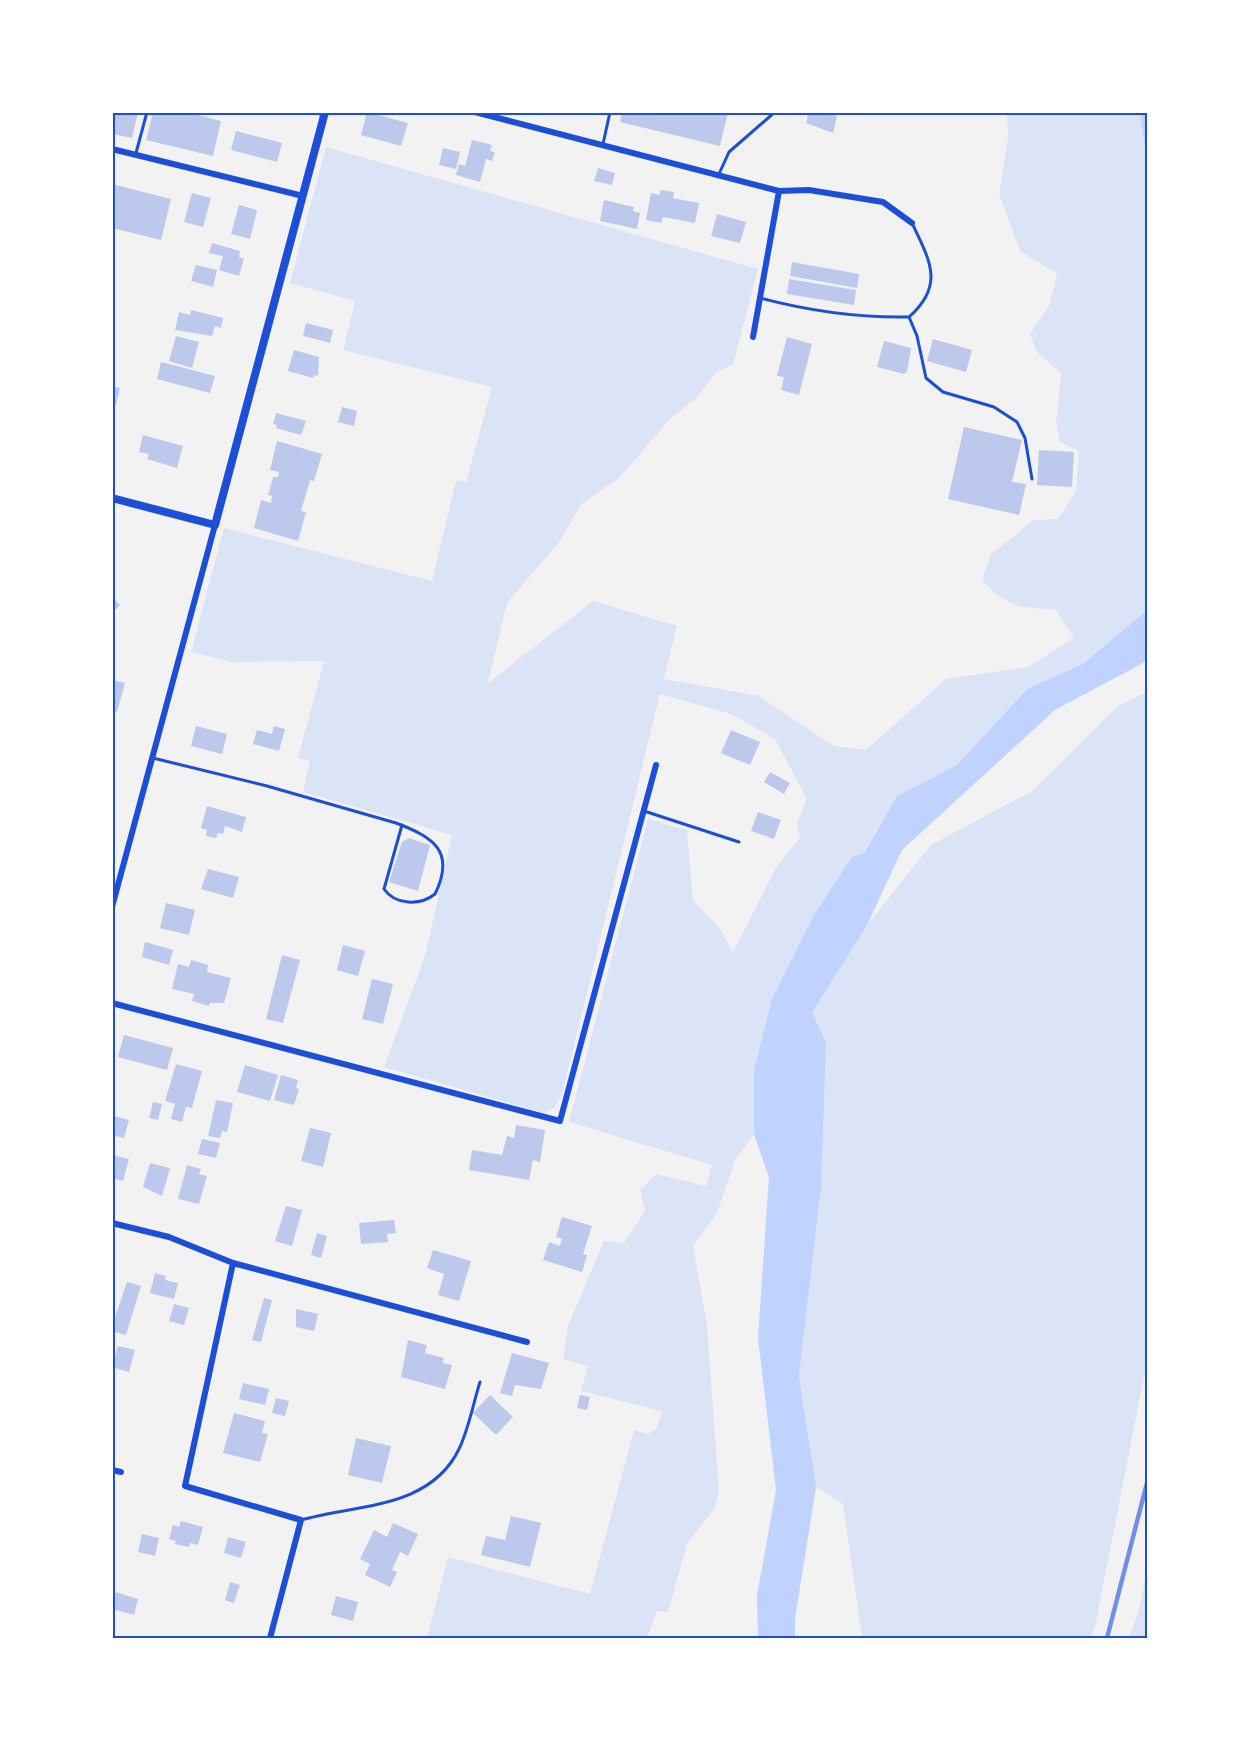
<svg xmlns="http://www.w3.org/2000/svg" width="1260" height="1751" viewBox="0 0 1260 1751" font-family="'Roboto Serif',serif">
  <style>
    .green { fill: #dbe4f7 }
    .water { fill: #bfd3fe }
    .building { fill: #bdc9ec }
    .lines { fill: none; stroke-linecap: round; stroke-linejoin: round }
    .service { stroke: #1d4ed8; stroke-width: 3 }
    .minor { stroke: #1d4ed8; stroke-width: 6 }
    .tertiary { stroke: #1d4ed8; stroke-width: 8 }
    .rail { stroke: #7290e2; stroke-width: 4.5 }
    .neatline { fill: none; stroke: #1d4ed8; stroke-width: 2 }
  </style>
  <rect width="100%" height="100%" fill="#f2f2f2"/>
  <path class="green" d="M1007,113H1140L1148,161L1147,610L1083,664L1027,689L957,765L897,796L863,853L754,1071V1134L735,1160L717,1213L693,1246L707,1324L719,1490L715,1508L687,1544L668,1612L657,1611L647,1638H427L448,1557L590,1594L634,1430L648,1434L656,1429L662,1411L581,1391L588,1366L563,1359L568,1326L604,1241L624,1243L645,1211L640,1190L656,1174L706,1186L712,1165L569,1122L648,819L687,830L693,900L720,929L733,952L777,866L800,837L797,823L807,799L775,739L731,714L660,694L562,1095L554,1108L544,1113L384,1067L425,956L452,835L303,792L310,761L298,758L324,661L232,662L191,652L224,528L432,581L456,480L466,482L492,387L343,350L355,301L290,283L326,147L758,269L733,364L716,373L695,399L671,418L619,478L581,504L560,541L507,603L488,683L593,601L677,626L664,679L759,696L834,746L866,750L946,679L1028,667L1074,638L1055,609C1020,609 1006,606 982,580L991,554L1034,520L1058,519L1076,491L1079,451L1060,442L1056,423L1061,374L1036,351L1030,334L1049,306L1057,274L1020,251L999,194L1008,138Z
    M1147,692V1361L1095,1627L1091,1638H862L843,1504L816,1487L799,1376L821,1188L812,1013L867,925L931,845L1032,791L1118,706Z
    M1147,1568V1638H1129L1139,1610Z"/>
  <path class="water" d="M1140,113H1147V161Z
    M1147,610V661L1055,710L902,850L867,925L812,1013L826,1043L821,1188L799,1376L816,1487L795,1619V1638H758L757,1596L776,1490L758,1338L769,1177L754,1134V1071L772,999L814,915L852,857L864,853L897,796L957,765L1027,689L1083,664Z"/>
  <path class="building" d="M112,112H138L132,138L112,134Z
    M153,112H187L221,121L213,156L146,140Z
    M367,112L408,123L401,146L361,135Z
    M622,112H728L720,146L620,122Z
    M809,112H826L837,116L833,133L806,123Z
    M236,131L282,143L277,162L231,150Z
    M472,140L492,145L490,151L495,152L492,161L486,159L480,182L456,175L459,164L465,166Z
    M443,148L460,152L456,169L439,165Z
    M598,168L615,173L612,185L594,181Z
    M112,184L171,199L161,240L112,228Z
    M661,190L674,192L673,198L699,203L695,223L663,217L661,223L646,220L651,193L659,195Z
    M192,193L211,198L203,227L184,222Z
    M604,200L634,207L633,211L640,213L637,229L600,221Z
    M239,205L257,210L250,239L231,234Z
    M717,214L746,222L740,243L711,236Z
    M212,243L240,251L239,257L244,259L239,276L219,270L223,256L209,253Z
    M792,262L859,274L857,288L790,276Z
    M196,265L217,270L213,287L191,281Z
    M789,279L856,290L854,305L787,294Z
    M191,310L223,318L221,328L215,326L212,336L175,330L179,312L190,315Z
    M306,323L333,330L330,343L303,336Z
    M176,336L199,342L192,368L169,361Z
    M787,337L812,344L799,395L781,390L784,377L777,376Z
    M933,339L972,350L966,372L927,361Z
    M884,341L911,348L907,372L904,374L877,367Z
    M294,350L319,357L318,376L314,375L313,378L288,371Z
    M161,362L215,376L210,393L157,379Z
    M112,386L120,388L116,405L112,404Z
    M342,407L357,411L354,426L338,422Z
    M276,413L306,421L301,435L276,428L277,425L273,424Z
    M964,427L1022,440L1012,482L1026,484L1019,515L948,499Z
    M143,435L183,446L177,468L147,459L149,454L139,452Z
    M277,441L322,454L314,481L310,480L301,511L306,512L298,541L254,528L261,500L271,503L272,496L268,495L273,477H278L279,472L270,470Z
    M1039,450L1074,452L1072,487L1037,485Z
    M112,597L120,605L112,613Z
    M112,680L125,683L117,712L112,711Z
    M196,726L227,734L222,754L191,746Z
    M274,726L285,729L279,751L253,744L257,730L272,734Z
    M731,730L760,742L750,765L721,753Z
    M770,772L790,783L784,794L764,782Z
    M207,806L246,817L242,832L225,826L223,834L218,833L216,838L206,836L207,830L201,828Z
    M758,812L781,820L774,839L751,831Z
    M409,838L430,845L418,891L389,882L402,842Z
    M208,869L239,877L233,898L201,889Z
    M166,903L195,910L189,935L160,928Z
    M145,942L173,950L169,965L142,957Z
    M343,945L365,951L358,976L337,970Z
    M282,955L300,960L283,1023L266,1019Z
    M191,960L208,965L207,972L231,978L224,1003H210L209,1006L192,1001L194,994L172,989L178,964L189,967Z
    M372,979L393,984L383,1024L362,1019Z
    M124,1035L173,1048L167,1070L118,1057Z
    M176,1064L202,1071L192,1108L186,1107L182,1122L171,1119L175,1104L165,1101Z
    M245,1065L278,1075L270,1101L237,1092Z
    M281,1075L298,1080L296,1088L299,1089L294,1105L274,1100Z
    M216,1100L233,1103L227,1132L222,1131L220,1138L208,1136Z
    M153,1102L162,1104L158,1120L149,1118Z
    M114,1116L129,1120L124,1138L112,1135Z
    M516,1125L545,1130L540,1162L533,1160L529,1180L469,1170L472,1150L502,1155L507,1136L514,1138Z
    M310,1128L331,1133L323,1167L301,1161Z
    M202,1139L220,1143L216,1158L198,1154Z
    M112,1155L129,1159L123,1181L112,1178Z
    M150,1163L170,1168L162,1196L143,1187Z
    M187,1165L201,1169L199,1174L207,1176L199,1204L178,1199Z
    M286,1206L302,1210L292,1246L275,1241Z
    M562,1217L592,1226L583,1254L587,1255L582,1272L543,1260L549,1242L560,1246L562,1239L556,1237Z
    M394,1220L396,1233L387,1234L388,1242L361,1244L359,1223Z
    M317,1233L327,1236L321,1258L311,1255Z
    M433,1250L471,1261L459,1301L438,1295L444,1274L427,1268Z
    M155,1273L166,1276L165,1280L178,1283L174,1299L150,1293Z
    M127,1282L141,1286L126,1335L115,1332L112,1337V1326Z
    M264,1298L272,1300L261,1342L252,1340Z
    M174,1304L189,1308L184,1325L169,1321Z
    M296,1309L318,1314L314,1331L296,1327Z
    M408,1340L427,1345L425,1353L444,1358L443,1363L452,1365L445,1389L401,1377Z
    M118,1346L135,1350L129,1372L112,1367Z
    M512,1353L549,1363L541,1389L515,1385L512,1396L500,1393Z
    M243,1383L269,1389L265,1405L239,1399Z
    M490,1395L513,1417L496,1435L473,1413Z
    M580,1395L590,1397L587,1410L577,1408Z
    M276,1398L289,1401L285,1416L272,1413Z
    M234,1413L265,1421L262,1433L268,1434L260,1462L223,1453Z
    M356,1438L391,1446L382,1483L348,1475Z
    M511,1516L541,1523L530,1567L481,1555L486,1536L505,1540Z
    M181,1521L203,1527L198,1545L190,1543L189,1547L175,1544L176,1541L169,1539L173,1525L179,1527Z
    M393,1523L418,1534L408,1556L400,1552L392,1570L397,1572L390,1587L365,1575L370,1564L360,1559L374,1530L387,1537Z
    M142,1534L159,1538L155,1556L138,1552Z
    M228,1537L246,1542L241,1558L224,1553Z
    M230,1582L240,1585L234,1603L225,1600Z
    M116,1592L138,1599L134,1615L112,1609Z
    M336,1596L358,1602L353,1621L331,1615Z"/>
  <g class="lines">
    <path class="service" d="M314,112L323,115
      M603,144L610,112
      M136,153L147,112
      M719,174L729,152L775,112
      M760,298C809,311 858,318 909,317C945,285 930,261 912,223
      M909,317L917,336L926,378L943,392L994,407L1017,422L1025,438L1032,479
      M153,758L267,786L396,823C433,837 456,851 435,894C420,906 395,905 384,889L402,825
      M644,811L739,842
      M301,1520C358,1504 430,1509 459,1449C469,1428 473,1404 480,1382"/>
    <path class="minor" d="M475,112L779,191L809,190L883,202L912,223
      M112,149L303,196
      M753,337L779,191
      M112,907L215,525
      M112,1003L560,1121L656,765
      M112,1223L169,1237L233,1263L527,1342
      M233,1263L185,1486L301,1520L270,1638
      M112,1470L121,1472"/>
    <path class="tertiary" d="M112,498L215,525L325,112"/>
    <path class="rail" d="M1107,1638L1148,1479"/>
  </g>
  <rect width="1260" height="1751" fill="none" stroke="#ffffff" stroke-width="228"/>
  <rect x="114" y="114" width="1032" height="1523" class="neatline"/>
</svg>
